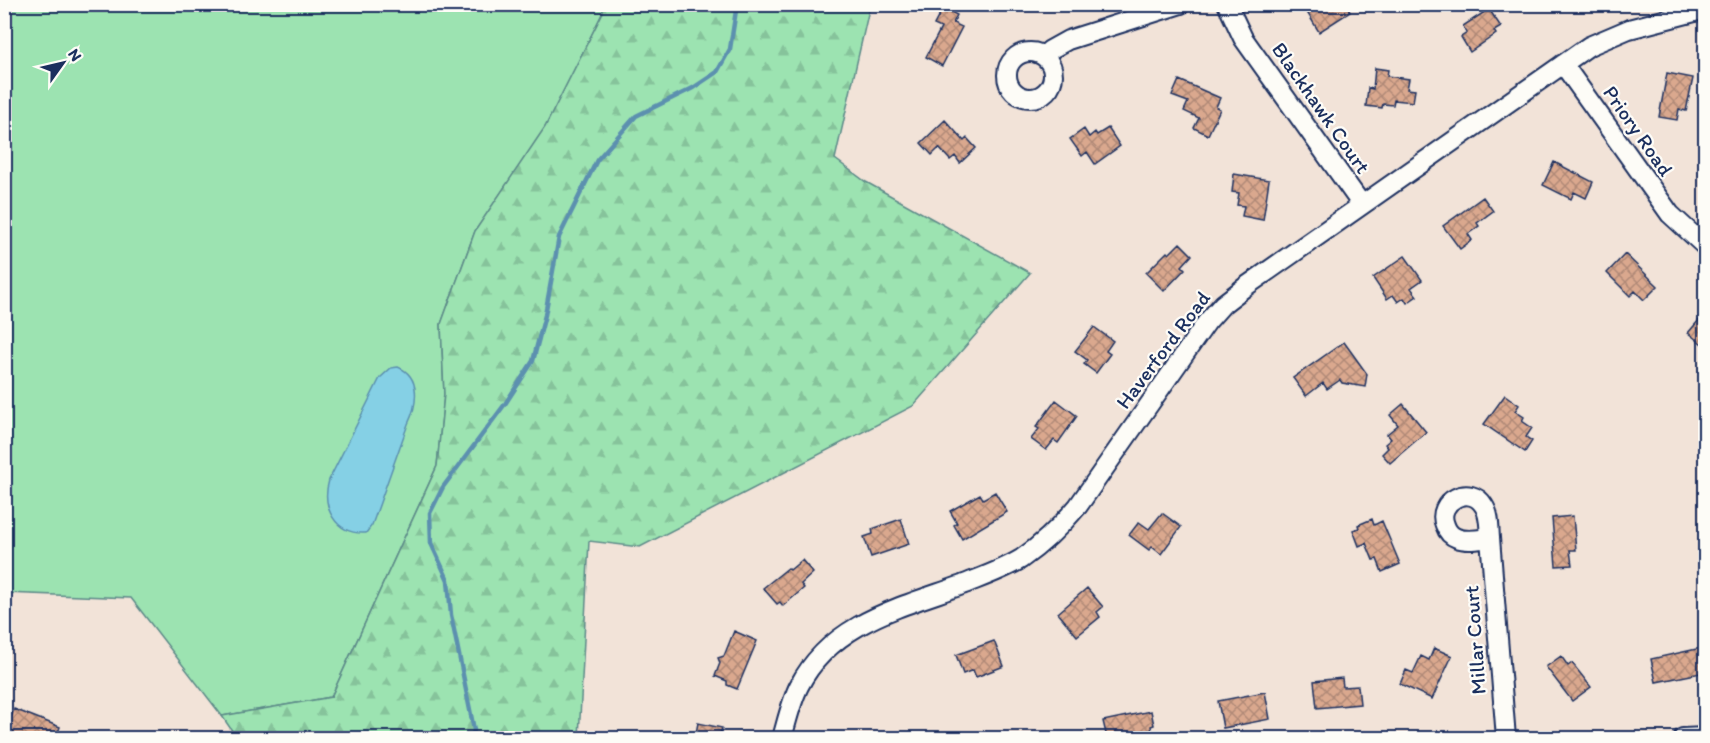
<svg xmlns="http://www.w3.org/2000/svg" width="1710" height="743" viewBox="0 0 1710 743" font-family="Itim,sans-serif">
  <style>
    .green { fill: #9ce3b1; stroke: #5c8988; stroke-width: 1.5 }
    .forest { fill: url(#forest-firs); stroke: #5c8988; stroke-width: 1.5 }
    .water { fill: #85d0e5; stroke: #5b90af; stroke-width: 1.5 }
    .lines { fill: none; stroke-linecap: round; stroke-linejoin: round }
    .stream { stroke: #5b90af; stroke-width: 4.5 }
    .building { fill: url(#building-cross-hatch); stroke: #1b2f5e; stroke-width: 1.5 }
    .minor-casing { stroke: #1b2f5e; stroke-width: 22 }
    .minor { stroke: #fdfcf7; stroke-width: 18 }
    .labels { text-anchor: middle; stroke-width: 4.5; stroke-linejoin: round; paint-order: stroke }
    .street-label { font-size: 21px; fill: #1b2f5e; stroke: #fdfcf7 }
  </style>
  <defs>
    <pattern id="forest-firs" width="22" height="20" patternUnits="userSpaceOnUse" patternTransform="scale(1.5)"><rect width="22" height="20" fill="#9ce3b1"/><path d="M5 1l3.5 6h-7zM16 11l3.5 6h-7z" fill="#86c39b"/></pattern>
    <pattern id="building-cross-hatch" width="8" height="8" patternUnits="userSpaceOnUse" patternTransform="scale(1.5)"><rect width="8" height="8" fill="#daa88e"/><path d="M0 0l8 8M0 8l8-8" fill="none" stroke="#b08977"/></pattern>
  </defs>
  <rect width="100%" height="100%" fill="#f2e3d8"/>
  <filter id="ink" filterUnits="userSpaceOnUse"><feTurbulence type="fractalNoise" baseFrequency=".0167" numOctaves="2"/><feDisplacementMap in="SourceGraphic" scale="12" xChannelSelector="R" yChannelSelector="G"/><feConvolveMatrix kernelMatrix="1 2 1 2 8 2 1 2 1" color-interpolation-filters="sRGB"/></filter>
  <g filter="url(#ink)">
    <path class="green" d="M5,5H603V12L545,128L475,231L441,324L444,394L437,466L331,697L222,716L131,598L5,593Z"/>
    <path class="forest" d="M603,5H870L835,159L866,182L1030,273L913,406L640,547L589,541L579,738H237L222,716L331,697L437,466L444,394L441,324L475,231L545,127L603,12Z"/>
    <path class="water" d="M398,367C422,377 417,405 408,424L372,525L366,533C335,535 321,507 329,480L380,378L391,368Z"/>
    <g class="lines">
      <path class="stream" d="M472,738L474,730L451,615L448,580L431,543L430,513L443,487L505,404L533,361L545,315L559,237L597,160L636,116L693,88L717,72L730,49L737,4"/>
    </g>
    <path class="building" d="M1302,4H1346L1350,12L1319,32Z
      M943,8L957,15L953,23L962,27L942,66L926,57L941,28L934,25Z
      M1489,9L1501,27L1494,31L1496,34L1470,52L1461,37L1467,33L1463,26Z
      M1375,68L1388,70L1387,76L1409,79L1407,89L1415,90L1413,102L1394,100L1393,105L1383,104L1382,108L1366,106L1368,88L1373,89Z
      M1667,73L1693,78L1686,111L1679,109L1677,120L1659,117Z
      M1179,80L1220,98L1216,107L1220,109L1208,135L1194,128L1199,118L1184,111L1188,102L1172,96Z
      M945,120L964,141L967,138L976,148L960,163L955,156L950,160L939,148L932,155L921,143Z
      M1108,128L1120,146L1095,164L1087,152L1082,156L1070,139L1084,129L1089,137L1095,132L1097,135Z
      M1554,162L1593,182L1586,198L1574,192L1571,199L1543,185Z
      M1234,174L1269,180L1263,220L1242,216L1244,206L1237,205L1239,193L1232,192Z
      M1483,197L1493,211L1477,223L1479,226L1468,234L1472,240L1460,249L1443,226Z
      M1180,243L1192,255L1182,266L1185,269L1164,291L1146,273L1167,252L1169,254Z
      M1625,254L1658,286L1644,300L1635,291L1630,296L1607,273Z
      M1405,256L1422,280L1411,288L1417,296L1407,303L1404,298L1398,302L1393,295L1387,299L1373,278Z
      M1699,320L1706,325V347L1688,333Z
      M1094,327L1113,341L1106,351L1110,354L1096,373L1084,364L1087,360L1075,351Z
      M1344,342L1367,374L1365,387L1342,383L1340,380L1327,389L1323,383L1306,396L1293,378Z
      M1505,395L1519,405L1515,411L1524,417L1522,421L1532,428L1526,437L1532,441L1525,452L1484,424Z
      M1056,400L1077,416L1058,443L1054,440L1046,450L1031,439L1039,429L1036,427Z
      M1403,404L1426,432L1390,463L1382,454L1388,448L1385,444L1391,439L1387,434L1398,425L1390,415Z
      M995,492L1007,512L962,539L954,525L957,523L950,511L980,494L983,499Z
      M1162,513L1181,527L1161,554L1152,547L1149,550L1129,535L1139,522L1149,529Z
      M1573,516L1576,550H1570L1572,565L1556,566L1552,518Z
      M901,519L909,544L871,557L864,537L873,534L872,529Z
      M1372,519L1374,525L1382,521L1400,564L1382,572L1377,559L1373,560L1366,543L1359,546L1353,530L1359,528L1358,525Z
      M802,560L813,573L801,584L804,588L783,606L780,602L777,604L763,588L788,568L790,570Z
      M1087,588L1103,607L1097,612L1100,617L1077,636L1058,613Z
      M734,631L757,641L737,689L727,685V681L715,676L720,663L718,658L724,656Z
      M994,641L1004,666L976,677L973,670L963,674L956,655Z
      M1706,647V672L1656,682L1651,659Z
      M1434,648L1452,656L1432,699L1400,684L1406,670L1413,673L1421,656L1429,660Z
      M1561,656L1568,666L1572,663L1591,687L1572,701L1546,667Z
      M1342,678L1343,687L1358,686L1360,704L1317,708L1314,681Z
      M1265,692L1270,719L1223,728L1218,701Z
      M14,709L60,727L56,738H26L6,731Z
      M1151,711L1154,725L1151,726L1152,732L1122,738H1107L1103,721Z
      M698,723L722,728L719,738H695Z"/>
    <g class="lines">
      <defs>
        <path id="minor" d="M1227,4L1243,38L1362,205
          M1007 75a23 23 0 1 1 46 0a23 23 0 1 1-46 0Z
          M1043,56L1050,50L1068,40L1181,4
          M1563,64L1670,214L1706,247
          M1490,538C1480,539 1467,542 1457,538C1451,536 1447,531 1445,525C1435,501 1471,483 1484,506C1490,515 1489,527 1490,538L1506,738
          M782,738C787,721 791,702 799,686C831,623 901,607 962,585C982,577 1003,570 1021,559C1043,544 1061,526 1078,506L1207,322L1223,304L1245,287L1589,46L1629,29L1706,9
          M1683,738L1706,737"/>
      </defs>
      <use href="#minor" class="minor-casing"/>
      <use href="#minor" class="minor"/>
    </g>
  </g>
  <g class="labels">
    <g class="street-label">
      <text transform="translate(1321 108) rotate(55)" y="7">Blackhawk Court</text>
      <text transform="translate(1638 131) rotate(55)" y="7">Priory Road</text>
      <text transform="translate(1163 350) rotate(-53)" y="7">Haverford Road</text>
      <text transform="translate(1475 640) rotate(-94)" y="7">Millar Court</text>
    </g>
  </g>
  <rect width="1710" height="743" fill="none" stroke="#fdfcf7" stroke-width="24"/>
  <rect x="12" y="12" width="1686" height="719" fill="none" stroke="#1b2f5e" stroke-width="2" filter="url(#ink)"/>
  <g transform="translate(63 63) rotate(56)" stroke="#fdfcf7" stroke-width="4.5" paint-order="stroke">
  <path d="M0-4.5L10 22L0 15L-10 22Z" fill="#1b2f5e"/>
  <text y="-9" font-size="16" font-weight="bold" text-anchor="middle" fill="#1b2f5e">N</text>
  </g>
</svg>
